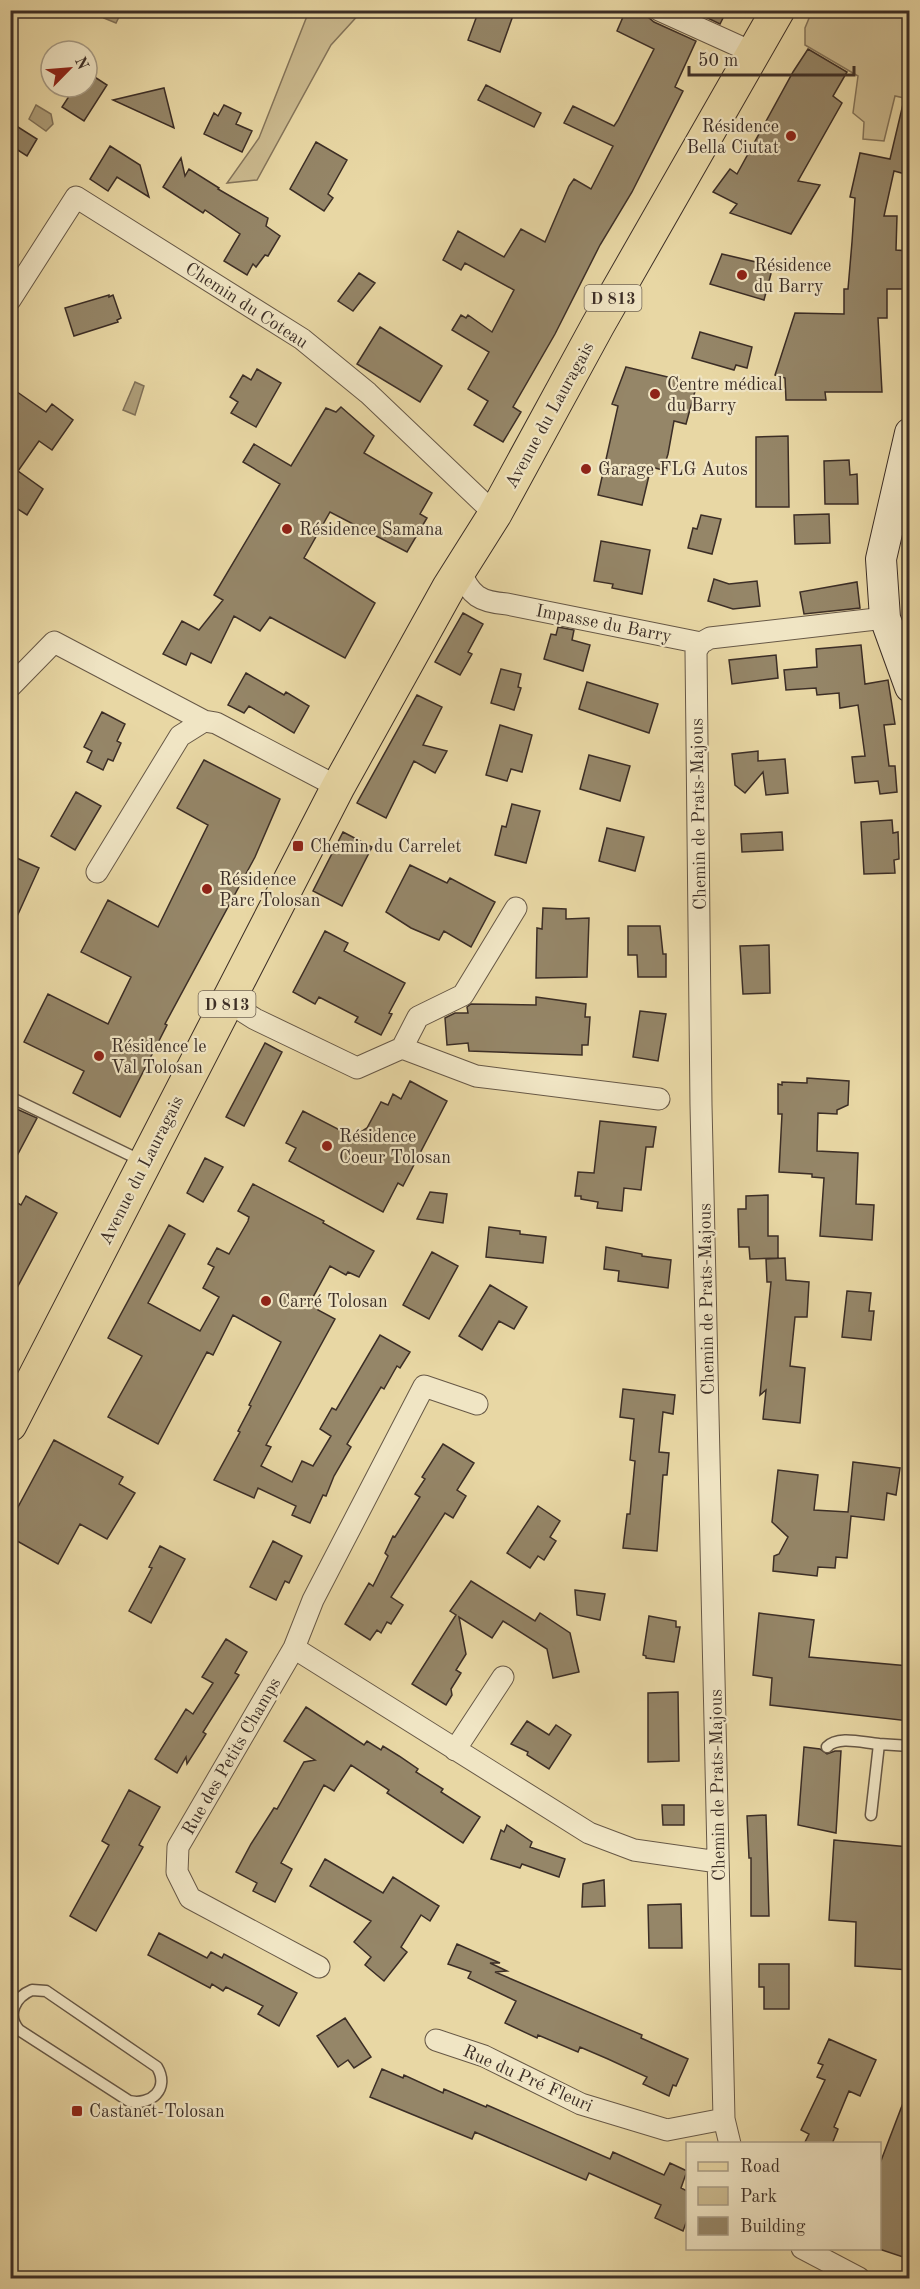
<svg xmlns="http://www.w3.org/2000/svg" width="920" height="2289" viewBox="0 0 920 2289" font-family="'Old Standard TT',serif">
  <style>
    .green { fill: #cbba8f; stroke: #84745a; stroke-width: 1.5 }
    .water { fill: #ae9e79; stroke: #807158; stroke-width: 1.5 }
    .building { fill: #958668; stroke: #3c2e26; stroke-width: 1.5 }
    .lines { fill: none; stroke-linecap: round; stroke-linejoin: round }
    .lane-casing { stroke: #675846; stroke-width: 13 }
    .street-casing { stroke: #675846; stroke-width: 23 }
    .secondary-casing { stroke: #3c2e26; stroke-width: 32 }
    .primary-casing { stroke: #3c2e26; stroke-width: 35 }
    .lane { stroke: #f0e5c4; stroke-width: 10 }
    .street { stroke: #f0e5c4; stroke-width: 21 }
    .secondary { stroke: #f0e5c4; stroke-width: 30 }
    .primary { stroke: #e8d7a4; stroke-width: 33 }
    .poi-dot { fill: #8f2418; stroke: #f0e5c4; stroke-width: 2 }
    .labels { text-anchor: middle; stroke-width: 4.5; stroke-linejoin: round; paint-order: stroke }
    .shield { fill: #f0e5c4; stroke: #726555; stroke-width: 1.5 }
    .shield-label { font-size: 16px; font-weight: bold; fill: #3c2e26 }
    .poi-label { font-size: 18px; fill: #3c2e26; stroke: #f0e5c4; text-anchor: start }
    .street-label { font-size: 18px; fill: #3c2e26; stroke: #f0e5c4 }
  </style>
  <rect width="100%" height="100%" fill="#e8d7a4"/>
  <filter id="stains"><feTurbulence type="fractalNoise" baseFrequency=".00333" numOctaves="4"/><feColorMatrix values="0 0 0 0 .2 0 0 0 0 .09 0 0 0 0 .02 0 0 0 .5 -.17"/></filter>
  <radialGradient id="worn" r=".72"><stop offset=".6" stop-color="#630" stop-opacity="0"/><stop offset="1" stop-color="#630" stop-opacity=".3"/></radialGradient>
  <path class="green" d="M309,11H362L331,45L257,180L227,183L259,138Z
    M812,11H909V99L895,96L884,141L863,139L864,122L853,113L858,76L805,45V28Z"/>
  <path class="water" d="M108,10L122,11L116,23L104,18Z
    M36,105L51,114L53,124L46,131L29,119Z
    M135,382L144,386L135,415L123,410Z"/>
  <path class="building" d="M479,10H515L500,52L468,40Z
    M626,10H646L648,17L654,22L696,41L675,87L683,91L632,192L600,245L555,334L513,407L521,412L503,442L474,425L488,401L468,389L489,352L452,330L461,315L466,318L468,315L492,332L514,290L465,263L461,270L443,260L458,231L504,257L521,229L545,242L569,186L574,179L591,189L613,146L564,123L573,106L614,126L618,120L654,49L617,31Z
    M691,10H727L720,24Z
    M808,49L847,72L833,96L842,103L798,181L820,185L791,234L730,213L737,204L713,192L730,169L737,174L793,72Z
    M87,72L107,85L84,121L62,107L75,87H87Z
    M486,85L541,113L534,127L478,100Z
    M164,88L174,128L113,100Z
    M903,104L909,105V175L894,171L884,216H897L896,250L909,251V289H887V318H878L882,392H825L826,400H786L785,378L775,375L795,313L844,314V289H848L852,242L855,198L850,197L860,153L890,159Z
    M224,105L241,113L236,124L252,131L242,152L204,134L214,113L218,116Z
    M10,122L37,139L27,156L10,145Z
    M316,142L347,160L328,194L333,198L324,211L290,189Z
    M110,146L140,165L149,197L117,177L108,191L90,179Z
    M181,158L185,176L189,169L219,188L218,189L268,218L266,226L280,236L268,256L265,255L256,267L253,264L247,275L224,261L240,234L205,210L203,213L163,187Z
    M722,254L773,266L764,300L710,284Z
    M359,273L375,283L353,311L338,301Z
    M109,295V297L113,295L121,318L117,320L118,322L74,336L65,308Z
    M380,327L442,366L420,402L357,364Z
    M700,332L752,347L747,368L736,365L734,370L692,358Z
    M626,367L697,384L686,424L674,421L668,454L663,470L651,467L642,505L598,495L618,406L612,404Z
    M257,369L281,383L256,427L231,413L238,402L230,397L243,375L251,380Z
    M10,387L46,412L52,404L73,420L52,450L39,441L18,471L43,489L27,515L10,504Z
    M341,407L374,436L364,453L432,493L420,514L427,518L407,552L330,512L304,558L375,603L345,658L270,617L260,631L234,616L211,663L191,653L186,665L163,654L182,621L199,630L223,600L214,595L280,484L243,462L254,444L291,466L326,408L336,412Z
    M788,436L789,507H756V437Z
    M849,460L850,475L857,474L858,504H825L824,461Z
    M829,514L830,543L795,544L794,515Z
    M701,515L721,519L712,554L688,548L693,528L697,529Z
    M601,541L650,550L642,594L612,588L613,584L594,581Z
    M714,579L729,584L757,581L760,606L733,609L708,601Z
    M857,582L860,608L804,614L800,592Z
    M463,613L483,624L468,652L472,654L460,675L435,662Z
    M558,627L574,630L572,640L590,645L583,671L544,659L551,634L556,635Z
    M861,645L865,684L888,680L895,724L884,725L889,766H895L897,792L880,794L878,781L855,783L852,757L865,756L858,705L840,708L839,693L817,695L816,688L786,690L784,670L817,667L816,649Z
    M776,655L778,678L732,684L729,660Z
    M501,669L521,674L518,687L521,688L514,710L491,703Z
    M246,673L284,695L286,692L309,706L294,733L249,706L244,713L228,705Z
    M587,682L658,704L649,733L579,709Z
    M417,695L442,707L423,745L447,751L435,773L414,761L386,818L357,803Z
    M102,712L125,724L117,741L121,743L113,761L108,759L103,770L87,762L92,751L84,747Z
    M500,725L532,735L522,772L511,769L507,781L486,775Z
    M758,751V761L785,759L788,793L766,795L763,772L745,793L735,785L732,754Z
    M589,755L630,766L620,801L580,789Z
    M204,760L280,799L255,857L165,1024L167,1025L120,1117L73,1093L84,1071L24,1042L48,994L108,1024L131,977L81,952L108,900L158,927L208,825L177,808Z
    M76,792L101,806L75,850L51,836Z
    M512,804L540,811L526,863L495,855L502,826L506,827Z
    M892,820L893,833L898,832L899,859L894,860L895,873L864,874L861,822Z
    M607,828L644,837L635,871L599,861Z
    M343,832L372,847L342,906L313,891Z
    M782,832L783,850L742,852L741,834Z
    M10,855L39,868L10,932Z
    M410,865L447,883L450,878L495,902L471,947L444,931L439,940L411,928L386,912Z
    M543,908L566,909V919L589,918L587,977L536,978L537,928L542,929Z
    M628,926H660L663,954H666V977H638L637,955H628Z
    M325,931L348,943L344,951L405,983L389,1013L392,1014L381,1035L355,1022L358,1017L319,997L315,1004L293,992Z
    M769,945L770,993L743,994L740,946Z
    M536,997L586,1004L585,1017H590L588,1045H582V1055L469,1051L468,1043L447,1045L445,1018L455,1013H468L467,1007L471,1004L536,1005Z
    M640,1011L666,1014L658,1061L633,1057Z
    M265,1043L282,1052L244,1126L226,1117Z
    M807,1078L849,1081L848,1105L837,1110V1114L818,1113L817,1151L858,1153L856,1204L874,1205L872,1240L820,1236L824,1178L812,1177V1174L779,1172L782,1114H778V1084L782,1085V1082L807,1083Z
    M410,1081L447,1101L403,1186L398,1183L383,1212L289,1161L296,1148L286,1143L303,1111L353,1137L367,1128L381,1102L388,1105L393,1094L401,1099Z
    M10,1106L37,1118L10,1169Z
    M600,1121L656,1127L653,1147H646L641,1190L624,1188L622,1211L597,1208L598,1202L581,1199V1196H575L578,1172L594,1173Z
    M205,1158L223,1167L203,1202L187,1193Z
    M253,1184L324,1221L323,1223L374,1251L359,1277L348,1272L346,1275L330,1266L312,1299L321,1304L318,1310L335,1319L266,1445L271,1447L261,1466L292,1482L302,1461L313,1466L331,1436L320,1429L332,1408L336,1410L380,1335L410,1352L400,1368L397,1366L384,1389L381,1387L347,1444L351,1447L334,1476L326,1496L323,1495L310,1523L292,1515L296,1506L258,1488L254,1498L214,1480L240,1432L238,1431L251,1406L249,1405L281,1342L233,1315L213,1355L207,1352L158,1444L108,1417L142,1356L108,1338L169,1225L185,1234L148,1303L200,1331L219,1297L203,1288L214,1267L208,1264L217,1248L229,1254L248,1221L249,1217L238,1211Z
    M430,1192L447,1194L443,1223L417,1219Z
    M768,1195V1236H778V1258L750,1259L749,1247H739L738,1209H746V1196Z
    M26,1196L57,1213L10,1301V1199L21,1205Z
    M489,1227L520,1231V1234L546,1237L543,1263L486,1257Z
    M606,1247L642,1254V1256L671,1260L668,1288L618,1281L619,1271L604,1269Z
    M432,1252L458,1266L429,1319L403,1305Z
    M785,1258L786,1280L809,1282L807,1317H795L790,1366L805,1368L800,1423L763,1419L766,1390L760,1395L771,1282H767L766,1259Z
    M490,1285L527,1307L514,1329L499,1321L482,1350L459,1336Z
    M847,1291L871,1293L869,1311H874L871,1340L842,1337Z
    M623,1389L675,1395L673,1414L663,1412L659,1452L669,1453L667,1475H663L657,1551L623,1548L627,1514H630L635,1461L630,1460L634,1419L620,1417Z
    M54,1440L123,1477L119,1484L135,1493L107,1539L80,1524L58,1564L10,1537V1522Z
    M443,1444L474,1463L457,1490L466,1496L453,1518L445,1513L391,1597L403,1605L391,1624L387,1622L381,1633L377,1630L370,1640L345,1624L369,1583L373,1586L388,1556L385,1553L393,1536L395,1537L420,1497L415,1494L425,1479L422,1477Z
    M853,1462L900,1468L896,1495L887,1493L884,1520L851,1516L847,1558L836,1557L835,1568L818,1567L817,1576L773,1571L774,1556L779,1554L788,1537L772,1522L778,1470L818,1475L814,1510L848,1512Z
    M538,1506L560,1521L550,1537L556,1541L544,1560L538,1556L530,1568L507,1553Z
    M273,1541L302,1556L289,1583L285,1581L276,1600L250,1587Z
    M160,1546L185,1559L151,1623L129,1611L152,1568L149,1567Z
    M471,1581L535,1621L540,1613L570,1633L579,1672L553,1678L547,1649L503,1621L492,1638L459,1617L466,1654L456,1670L461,1673L451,1689L452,1695L446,1705L412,1684L456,1615L450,1611Z
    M575,1590L605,1594L600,1620L577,1615Z
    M759,1613L814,1620L809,1657L909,1666V1721L770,1705L772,1678L753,1675Z
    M649,1616L676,1621V1627H680L674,1662L646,1658V1656L643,1655Z
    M226,1639L247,1652L235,1673L239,1675L203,1732L206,1734L187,1764L186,1757L177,1773L155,1759L186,1709L193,1714L213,1683L202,1677Z
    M678,1692L679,1761L648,1762V1693Z
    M306,1707L364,1745L367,1741L381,1750L383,1746L399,1756L418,1769L416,1772L443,1789L441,1792L480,1817L463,1843L387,1793L389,1790L351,1765L334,1791L324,1785L281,1863L292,1869L275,1902L253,1891L257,1883L236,1872L251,1844L274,1808L277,1809L304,1762L315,1760L284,1741Z
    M527,1721L549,1735L556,1725L571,1735L549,1769L527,1755L528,1752L511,1744Z
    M804,1747L820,1749L827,1754L835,1751H841L836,1833L798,1825Z
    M129,1790L160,1807L139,1845L143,1847L96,1931L70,1916L109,1845L102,1841Z
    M662,1805H684V1825H663Z
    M766,1815L769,1916H751V1858H749L747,1816Z
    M507,1825L532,1842L530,1847L565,1859L559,1877L522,1864L520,1868L491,1859L501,1830L504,1832Z
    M834,1840L909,1847V1970L855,1966L856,1922L829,1920Z
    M325,1859L383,1893L393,1877L439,1906L430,1921L421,1915L401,1947L407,1952L384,1981L365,1965L371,1957L354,1942L371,1921L310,1886Z
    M604,1880L605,1906L582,1907L583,1884Z
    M681,1904L682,1948H649L648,1905Z
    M159,1933L207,1958L211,1952L222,1958L224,1954L297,1993L279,2026L258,2014L263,2006L226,1987L223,1991L212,1984L210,1988L148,1955Z
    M457,1944L500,1963H490L507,1971L495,1972L642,2035L641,2038L688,2059L676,2086L673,2085L669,2096L643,2084L647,2077L608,2059L580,2047L578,2052L538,2035L537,2038L505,2023L516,2001L468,1978L471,1972L448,1964Z
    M759,1964H789V2009H764V1987H759Z
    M345,2018L371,2057L354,2068L348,2060L338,2067L317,2036Z
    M829,2039L876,2060L860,2096L849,2091L834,2127L838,2129L832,2144H804L809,2134L801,2130L825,2080L817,2077L823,2065L818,2063Z
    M382,2069L403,2078L404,2075L443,2093L444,2089L486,2107L487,2105L610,2159L613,2152L664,2175L670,2163L687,2171L681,2188L687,2191V2220L683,2231L655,2218L661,2205L589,2173L586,2180L475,2132L472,2139L370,2097Z
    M908,2090H909V2259L879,2249V2166Z"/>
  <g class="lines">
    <defs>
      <path id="lane" d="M10,1097L142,1161
        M827,1747C838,1735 864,1743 879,1744
        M871,1815L879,1744L910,1746
        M32,1990L46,1991L157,2067C170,2089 151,2106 129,2101L19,2030C6,2015 15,1997 32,1990Z"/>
      <path id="street" d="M659,10L754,53
        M10,300L76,197L302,339L368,393L495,514
        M460,570C470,596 480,602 507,604L701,643
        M10,687L54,642L204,721
        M97,872L180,736L204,721L216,723L338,787
        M228,1002L255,1019L357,1068L402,1048L476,1076L659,1099
        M402,1048L418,1017L463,995L516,908
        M294,1648L589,1833L634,1850L718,1862
        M455,1750L503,1677
        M319,1967L190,1898L177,1872L178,1847L294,1648L313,1600L424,1386L477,1404
        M436,2040L484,2056L581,2104L667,2130L724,2119
        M730,2144L724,2119L701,1105L696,651L701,643L710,638L885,618
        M802,2248L859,2278"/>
      <path id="secondary" d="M910,433L881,559L885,618L910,687"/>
      <path id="primary" d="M10,1425L338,787L449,587L495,514L598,325L778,10"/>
    </defs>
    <use href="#lane" class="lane-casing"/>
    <use href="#street" class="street-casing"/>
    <use href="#secondary" class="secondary-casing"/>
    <use href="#primary" class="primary-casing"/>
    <use href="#lane" class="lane"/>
    <use href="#street" class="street"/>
    <use href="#secondary" class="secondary"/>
    <use href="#primary" class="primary"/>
  </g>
  <g class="poi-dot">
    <circle cx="791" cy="136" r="6"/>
    <circle cx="742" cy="275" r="6"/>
    <circle cx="655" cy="394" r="6"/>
    <circle cx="586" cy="469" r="6"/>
    <circle cx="287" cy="529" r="6"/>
    <rect x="292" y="840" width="12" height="12" rx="3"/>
    <circle cx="207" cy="889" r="6"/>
    <circle cx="99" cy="1056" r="6"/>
    <circle cx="327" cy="1146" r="6"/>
    <circle cx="266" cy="1301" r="6"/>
    <rect x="71" y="2105" width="12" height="12" rx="3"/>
  </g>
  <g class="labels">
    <g class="shield">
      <rect x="584.5" y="285" width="57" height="26" rx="4.5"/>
      <rect x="198.5" y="991" width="57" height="26" rx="4.5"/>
    </g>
    <g class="shield-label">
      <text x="613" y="304">D 813</text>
      <text x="227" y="1010">D 813</text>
    </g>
    <g class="poi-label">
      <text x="779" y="132" text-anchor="end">Résidence<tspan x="779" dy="21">Bella Ciutat</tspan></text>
      <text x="754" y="271">Résidence<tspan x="754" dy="21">du Barry</tspan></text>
      <text x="667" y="390">Centre médical<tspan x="667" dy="21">du Barry</tspan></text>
      <text x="598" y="475">Garage FLG Autos</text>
      <text x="299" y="535">Résidence Samana</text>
      <text x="310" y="852">Chemin du Carrelet</text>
      <text x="219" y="885">Résidence<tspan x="219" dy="21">Parc Tolosan</tspan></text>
      <text x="111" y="1052">Résidence le<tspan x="111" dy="21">Val Tolosan</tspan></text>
      <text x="339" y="1142">Résidence<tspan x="339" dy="21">Coeur Tolosan</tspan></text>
      <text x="278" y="1307">Carré Tolosan</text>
      <text x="89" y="2117">Castanet-Tolosan</text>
    </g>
    <g class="street-label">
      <text transform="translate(247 305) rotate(33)" y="6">Chemin du Coteau</text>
      <text transform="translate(549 415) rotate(-61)" y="6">Avenue du Lauragais</text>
      <text transform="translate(604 623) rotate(11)" y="6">Impasse du Barry</text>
      <text transform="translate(698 814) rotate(-91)" y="6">Chemin de Prats-Majous</text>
      <text transform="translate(141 1170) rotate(-63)" y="6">Avenue du Lauragais</text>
      <text transform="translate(706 1299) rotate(-91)" y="6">Chemin de Prats-Majous</text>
      <text transform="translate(231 1756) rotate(-60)" y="6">Rue des Petits Champs</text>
      <text transform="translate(717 1785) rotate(-91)" y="6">Chemin de Prats-Majous</text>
      <text transform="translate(528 2078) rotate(24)" y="6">Rue du Pré Fleuri</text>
    </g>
  </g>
  <rect width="920" height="2289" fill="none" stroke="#e8d7a4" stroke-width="36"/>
  <rect x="12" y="12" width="896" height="2265" fill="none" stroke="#3c2e26" stroke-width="3"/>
  <rect x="18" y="18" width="884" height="2253" fill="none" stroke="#3c2e26" stroke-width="1.5"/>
  <rect x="686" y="2142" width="195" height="108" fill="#f0e5c4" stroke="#a89c85" stroke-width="1.5"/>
  <rect x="698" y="2162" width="30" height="9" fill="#e8d7a4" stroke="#a89c85" stroke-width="1.5"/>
  <text x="740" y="2172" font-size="18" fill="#3c2e26">Road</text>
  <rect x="698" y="2187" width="30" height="18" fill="#cbba8f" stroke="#a89c85" stroke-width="1.5"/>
  <text x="740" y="2202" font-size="18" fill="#3c2e26">Park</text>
  <rect x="698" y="2217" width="30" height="18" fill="#958668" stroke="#a89c85" stroke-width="1.5"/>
  <text x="740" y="2232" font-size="18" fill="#3c2e26">Building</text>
  <g transform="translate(69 69) rotate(65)"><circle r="28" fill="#f0e5c4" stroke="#a89c85" stroke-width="1.5"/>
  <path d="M0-4.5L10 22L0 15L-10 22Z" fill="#8f2418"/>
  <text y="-9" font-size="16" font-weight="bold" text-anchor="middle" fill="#3c2e26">N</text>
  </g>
  <path d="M689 66v9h165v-9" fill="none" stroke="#3c2e26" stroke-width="3"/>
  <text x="698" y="66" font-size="18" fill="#3c2e26" stroke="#f0e5c4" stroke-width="4.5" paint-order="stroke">50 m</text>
  <rect width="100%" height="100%" filter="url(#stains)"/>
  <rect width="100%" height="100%" fill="url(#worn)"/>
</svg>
